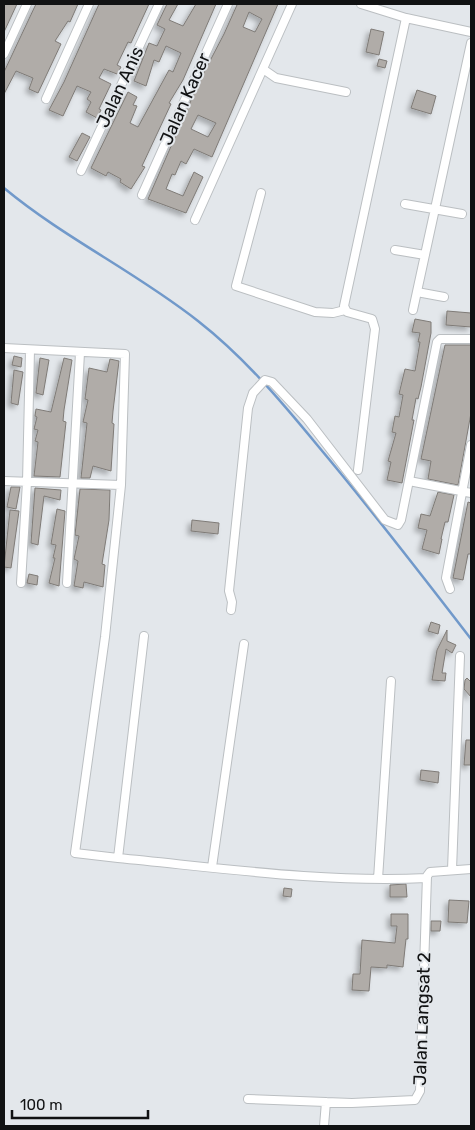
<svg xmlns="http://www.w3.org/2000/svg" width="475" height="1130" viewBox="0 0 475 1130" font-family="Rubik,sans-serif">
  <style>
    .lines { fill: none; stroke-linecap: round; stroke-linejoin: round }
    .stream { stroke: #7199ca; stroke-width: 2.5 }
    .building { fill: #b0aca8; stroke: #7f7b77; fill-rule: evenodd; filter: url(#shadow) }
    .minor-casing { stroke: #bbbfc2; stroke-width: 10 }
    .minor { stroke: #fff; stroke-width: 8 }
    .labels { text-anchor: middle; stroke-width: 4; stroke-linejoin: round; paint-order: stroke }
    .street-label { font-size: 18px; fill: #111213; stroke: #e3e7eb }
  </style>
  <defs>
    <filter id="shadow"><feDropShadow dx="-3.5" dy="3.5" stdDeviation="2.5" flood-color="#0004"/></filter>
  </defs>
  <rect width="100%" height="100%" fill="#e3e7eb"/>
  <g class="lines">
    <path class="stream" d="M4,188C64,238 136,272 198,321C244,357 281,401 318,446C371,509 421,574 471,639"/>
  </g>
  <path class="building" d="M4,4H17L4,32Z
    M36,4H78L70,22L68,21L55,41L61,44L38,93L29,89L33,78L16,71L4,94V72Z
    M99,4H149L131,43L128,42L117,65L121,67L117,74L104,69L99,78L111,84L99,109L101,110L97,118L86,112L91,102L87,99L91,92L77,86L63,116L49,110L64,82Z
    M167,4H178L169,20L183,26L196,4H216L183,80L169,103L171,104L142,166L145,167L131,189L120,182L121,179L108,172L106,176L91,168L128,92L137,97L133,105L137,106L130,123L138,127L169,70L173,72L181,53L166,46L159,62L154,60L146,86L134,81L149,43L157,46L165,29L157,25Z
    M234,4H278L212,157L194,149L186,164L181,161L175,175L172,174L166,189L183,196L194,172L203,177L186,213L148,199L200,80L224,34L237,5ZM249,12L262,19L255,32L243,27ZM198,115L216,123L208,137L191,129Z
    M371,29L384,32L379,55L366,52Z
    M379,59L387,61L385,68L377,66Z
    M417,90L436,96L431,114L411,108Z
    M82,133L90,137L77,161L69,157Z
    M447,311L471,313V327L446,325Z
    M415,319L431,322V333L421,387L418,399L416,398L412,420H414L402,483L387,480L391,462L388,461L396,433L392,432L395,416L399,417L403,395L399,394L405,369L415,371L420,342H418L420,333L412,332Z
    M445,345H471V413L458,485L428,479L431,461L421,459Z
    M14,356L22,358L21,367L12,365Z
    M40,358L49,360L43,395L36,393Z
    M64,358L72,360L64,410L63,421L66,422L60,477L34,476L38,442L35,441L38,430L34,429L37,417L35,416L36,409L51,412Z
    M110,359L119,361L113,411L112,423L114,424L111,471L93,466L90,478H81L87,423L83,422L88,400L85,399L89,368L107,372Z
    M14,370L23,372L18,405L11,403Z
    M11,487H20L16,509L7,507Z
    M35,488L61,490L60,500L44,496L38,545L31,543Z
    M80,489L110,490L109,520L102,564L105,565L103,587L84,582L83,588L74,586L78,561L74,559L79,536L75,535Z
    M438,492L454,495L448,522H445L441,539H442L439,554L422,549L427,530L418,528L421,514L430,516Z
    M468,502L471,503V554H468L463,580L453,578Z
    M57,509L65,511L59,586L49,583L55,558H53L56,545L51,544Z
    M10,510L19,511L11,568L4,567Z
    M192,520L219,523L218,534L191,531Z
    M29,574L38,576L37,585L27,583Z
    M431,622L440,625L438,634L428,631Z
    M447,630V641L456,645L452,653L446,649L442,673H446L445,681L432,680L437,650Z
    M467,678L471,682V697L464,689L465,680Z
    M466,740H471V765H464Z
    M421,770L439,772L438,783L420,780Z
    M406,884L407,897H390V885Z
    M284,888L292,889L291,897L283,896Z
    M449,900L469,901L467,923L448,922Z
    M391,914H408V939H406L403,967L387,965V968L371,967L369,991L352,990L353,974H360L362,940L395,943L397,926H391Z
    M431,921H441L440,931H431Z"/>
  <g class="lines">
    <defs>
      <path id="minor" d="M361,4L406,18L471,32
        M4,54L27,4
        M263,69L276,78L346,92
        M46,99L89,4
        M81,171L159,4
        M261,193L236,286L315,312L333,313L345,310
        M142,195L228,4
        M405,204L462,214
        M195,220L292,4
        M395,250L425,255
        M417,292L444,297
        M413,310L471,43
        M4,348L125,354L121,485L105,637L75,853L118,858
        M358,470L375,329L372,319L347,312L344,306L406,18
        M4,481L121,485
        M409,481L471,493
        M21,583L27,482L30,350
        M67,583L80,353
        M450,589L446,578L471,445
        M231,610L232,602L229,591L248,408L253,393L265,380L272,382L307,419L385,520L398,525L401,520L437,342L440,339H471
        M144,636L118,858C221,868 324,883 427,878
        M212,867L244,644
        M452,870L460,656
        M378,879L391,681
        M248,1099L352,1103L415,1100L420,1091L427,876L430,872L471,869
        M324,1126L326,1102"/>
    </defs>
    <use href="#minor" class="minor-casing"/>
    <use href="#minor" class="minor"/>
  </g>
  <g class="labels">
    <g class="street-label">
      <text transform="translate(120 87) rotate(-65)" y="6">Jalan Anis</text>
      <text transform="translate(185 99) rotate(-66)" y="6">Jalan Kacer</text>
      <text transform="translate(422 1019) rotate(-88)" y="6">Jalan Langsat 2</text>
    </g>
  </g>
  <rect width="475" height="1130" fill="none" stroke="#111213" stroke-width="10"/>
  <path d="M12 1110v8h136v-8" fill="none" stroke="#111213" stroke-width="2.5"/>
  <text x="20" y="1110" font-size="15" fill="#111213" stroke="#e3e7eb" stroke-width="4" paint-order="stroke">100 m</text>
</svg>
